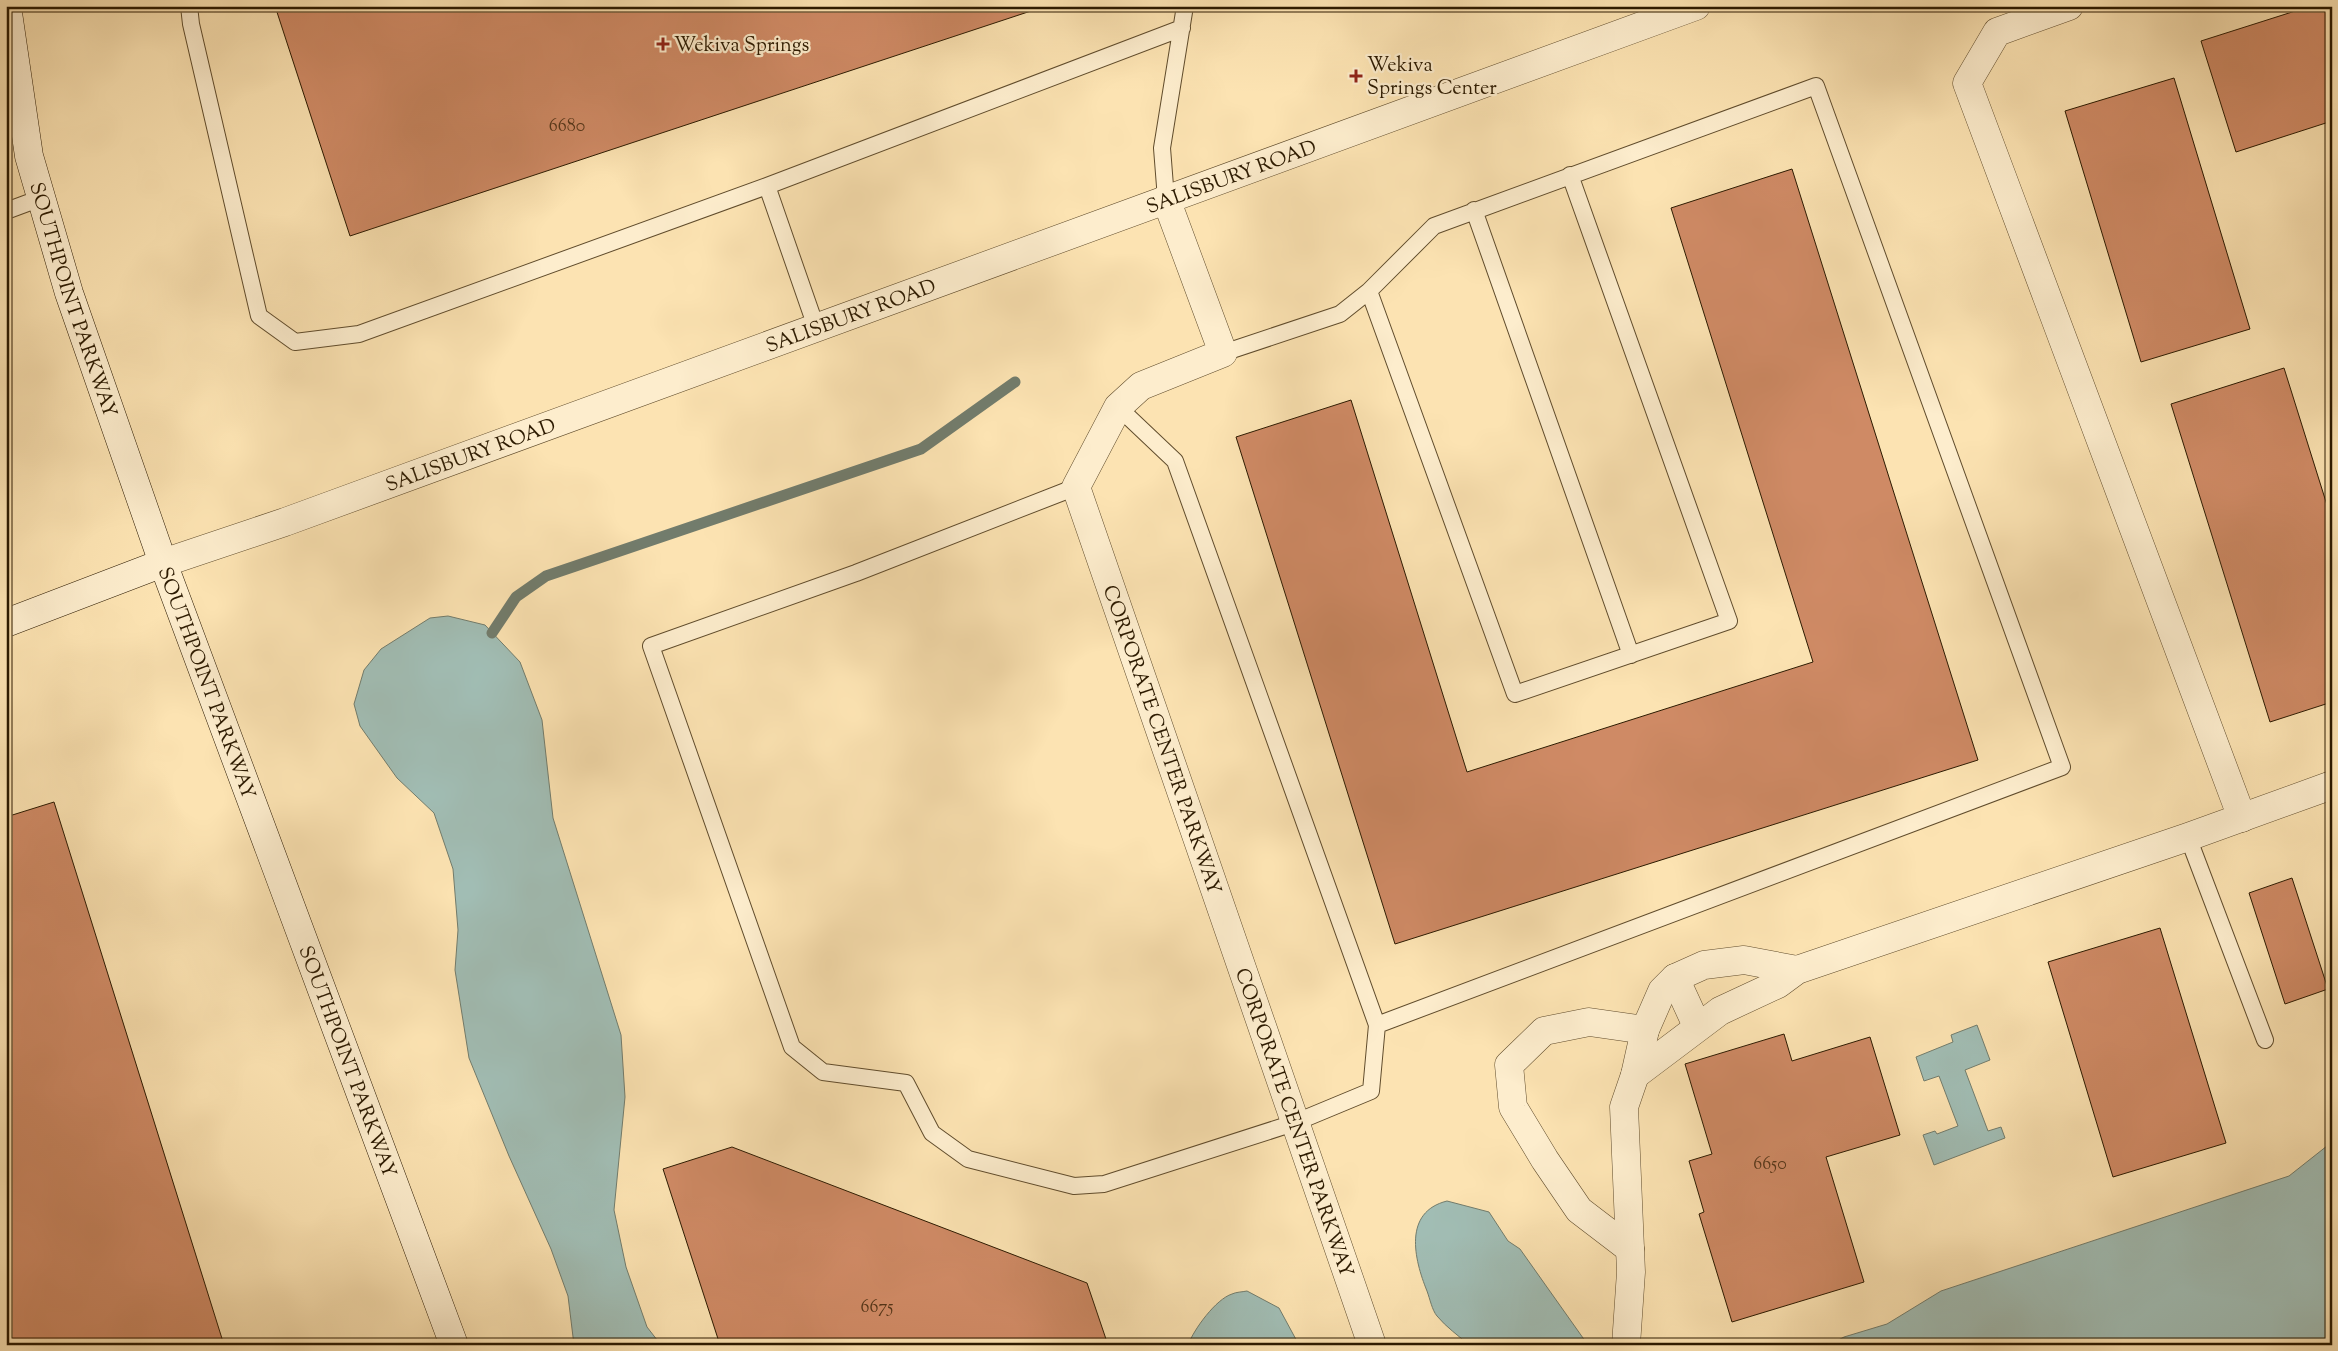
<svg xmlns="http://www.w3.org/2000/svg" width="2338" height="1351" font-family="'Sorts Mill Goudy',serif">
<rect width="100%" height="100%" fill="#fce3b2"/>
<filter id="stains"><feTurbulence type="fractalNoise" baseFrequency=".004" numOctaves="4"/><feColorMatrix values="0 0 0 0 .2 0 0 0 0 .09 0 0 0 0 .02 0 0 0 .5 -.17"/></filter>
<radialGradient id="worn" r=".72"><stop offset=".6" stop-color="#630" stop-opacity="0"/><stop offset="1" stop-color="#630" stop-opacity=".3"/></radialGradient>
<path fill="#a1bdb4" stroke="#727c6c" d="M448 616 485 625 520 662 542 720 553 818 621 1035 625 1097 614 1210 626 1267 647 1327 661 1345H574L568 1296 551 1249 509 1156 469 1058 455 970 458 930 453 869 434 813 397 778 360 726 354 704 364 670 381 649 430 618Z
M1977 1025 1990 1060 1965 1070 1988 1131 2001 1127 2005 1138 1934 1165 1923 1135 1935 1131 1937 1134 1958 1126 1939 1076 1924 1081 1916 1057 1953 1042 1951 1035Z
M2332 1142V1345H1829L1844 1337 1887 1324 1941 1291 2289 1176Z
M1447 1201 1489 1212 1508 1241 1520 1249 1588 1345H1469C1459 1336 1446 1327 1437 1316 1432 1310 1430 1299 1427 1291 1414 1259 1403 1212 1447 1201Z
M1247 1291 1279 1308 1299 1345H1188C1194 1329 1216 1299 1232 1294 1236 1292 1242 1292 1247 1291Z"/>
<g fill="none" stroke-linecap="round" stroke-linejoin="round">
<path stroke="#727c6c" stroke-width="11" d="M492 633 516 597 546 576 921 449 1015 382"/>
</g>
<path fill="#cf8a65" stroke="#2c1a00" d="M275 6H1046L350 236Z
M2311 6H2332V121L2236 152 2201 41Z
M2174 78 2250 329 2141 362 2065 111Z
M1792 169 1978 760 1395 944 1236 437 1351 400 1467 772 1813 662 1671 208Z
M2284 368 2332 521V702L2270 722 2171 404Z
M54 802 224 1345H6V817Z
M2292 878 2328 989 2285 1004 2249 893Z
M2160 928 2226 1143 2113 1177 2048 962Z
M1784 1034 1792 1061 1870 1037 1900 1135 1826 1157 1864 1282 1732 1322 1699 1214 1704 1212 1689 1161 1712 1154 1685 1064Z
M732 1147 1087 1283 1108 1345H720L663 1169Z"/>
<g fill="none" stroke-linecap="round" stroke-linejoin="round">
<defs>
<path id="lane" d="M189 6 191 24 259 316 295 342 359 334 767 186
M1166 199 1162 148 1185 6
M1474 210 1631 655
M6 211 41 198
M816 327 767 186 1182 28
M1223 353 1340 314 1369 291
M1118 407 1175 461 1377 1025
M1076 487 856 573 651 646 792 1047 823 1072 906 1083 932 1133 968 1159 1074 1186 1104 1184 1294 1123 1371 1091 1377 1025 2062 767 1816 86 1434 226 1369 291 1515 694 1729 621 1570 175
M2188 837 2265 1040"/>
<g id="street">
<path d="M2069 6 1997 32 1967 83 2242 818"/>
<path id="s1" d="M1166 199 1223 353 1141 386 1118 407 1076 487 1372 1345"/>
<path id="s2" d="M163 563 285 522 1696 6"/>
<path d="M1675 978 1697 1026"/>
<path d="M1635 1075 1720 1011 1778 984 1797 970 2188 837 2332 785"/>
<path d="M1630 1249 1579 1210 1545 1160 1513 1107 1509 1065 1544 1031 1589 1022 1645 1030"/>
<path d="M1626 1345 1631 1272 1624 1107 1635 1075 1645 1030 1662 991 1675 978 1704 965 1744 960 1797 970"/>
</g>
<g id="secondary">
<path id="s3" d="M7 6 29 156 69 293 163 563 454 1345"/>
<path d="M6 623 163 563"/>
</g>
</defs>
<use href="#lane" stroke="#604c2c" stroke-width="18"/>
<use href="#street" stroke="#604c2c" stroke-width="29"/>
<use href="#secondary" stroke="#2c1a00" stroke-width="29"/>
<use href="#lane" stroke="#fdedcd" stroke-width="16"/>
<use href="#street" stroke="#fdedcd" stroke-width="28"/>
<use href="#secondary" stroke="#fdedcd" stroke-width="28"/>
</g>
<g fill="#8f2418" stroke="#fdedcd" stroke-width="2">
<path d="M660.5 36.5h5v5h5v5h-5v5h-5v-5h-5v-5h5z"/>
<path d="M1353.5 68.5h5v5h5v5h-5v5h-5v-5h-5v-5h5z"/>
</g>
<g text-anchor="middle" stroke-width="4.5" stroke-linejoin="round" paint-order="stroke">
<g font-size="18" fill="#553619">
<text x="567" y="131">6680</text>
<text x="1770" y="1169">6650</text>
<text x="877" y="1312">6675</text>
</g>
<g font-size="20" fill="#2c1a00" stroke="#fdedcd" text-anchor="start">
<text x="674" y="51">Wekiva Springs</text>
<text x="1367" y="71">Wekiva<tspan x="1367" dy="23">Springs Center</tspan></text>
</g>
<g font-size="20" fill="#2c1a00" stroke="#fdedcd">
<text dy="7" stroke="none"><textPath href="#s2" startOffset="1136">SALISBURY ROAD</textPath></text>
<text dy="7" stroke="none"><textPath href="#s3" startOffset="302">SOUTHPOINT PARKWAY</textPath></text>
<text dy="7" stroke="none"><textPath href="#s2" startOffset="731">SALISBURY ROAD</textPath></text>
<text dy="7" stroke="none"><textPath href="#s2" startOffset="326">SALISBURY ROAD</textPath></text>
<text dy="7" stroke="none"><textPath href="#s3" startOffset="708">SOUTHPOINT PARKWAY</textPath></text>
<text dy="7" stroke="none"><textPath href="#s1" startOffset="641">CORPORATE CENTER PARKWAY</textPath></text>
<text dy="7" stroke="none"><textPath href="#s3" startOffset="1112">SOUTHPOINT PARKWAY</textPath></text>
<text dy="7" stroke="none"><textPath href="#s1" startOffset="1046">CORPORATE CENTER PARKWAY</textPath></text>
</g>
</g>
<rect width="2338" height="1351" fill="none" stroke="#fce3b2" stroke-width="25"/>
<rect x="8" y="8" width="2323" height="1336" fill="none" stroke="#2c1a00" stroke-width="2.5"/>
<rect x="12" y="12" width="2313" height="1326" fill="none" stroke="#2c1a00"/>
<rect width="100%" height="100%" filter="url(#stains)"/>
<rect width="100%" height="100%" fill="url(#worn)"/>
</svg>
